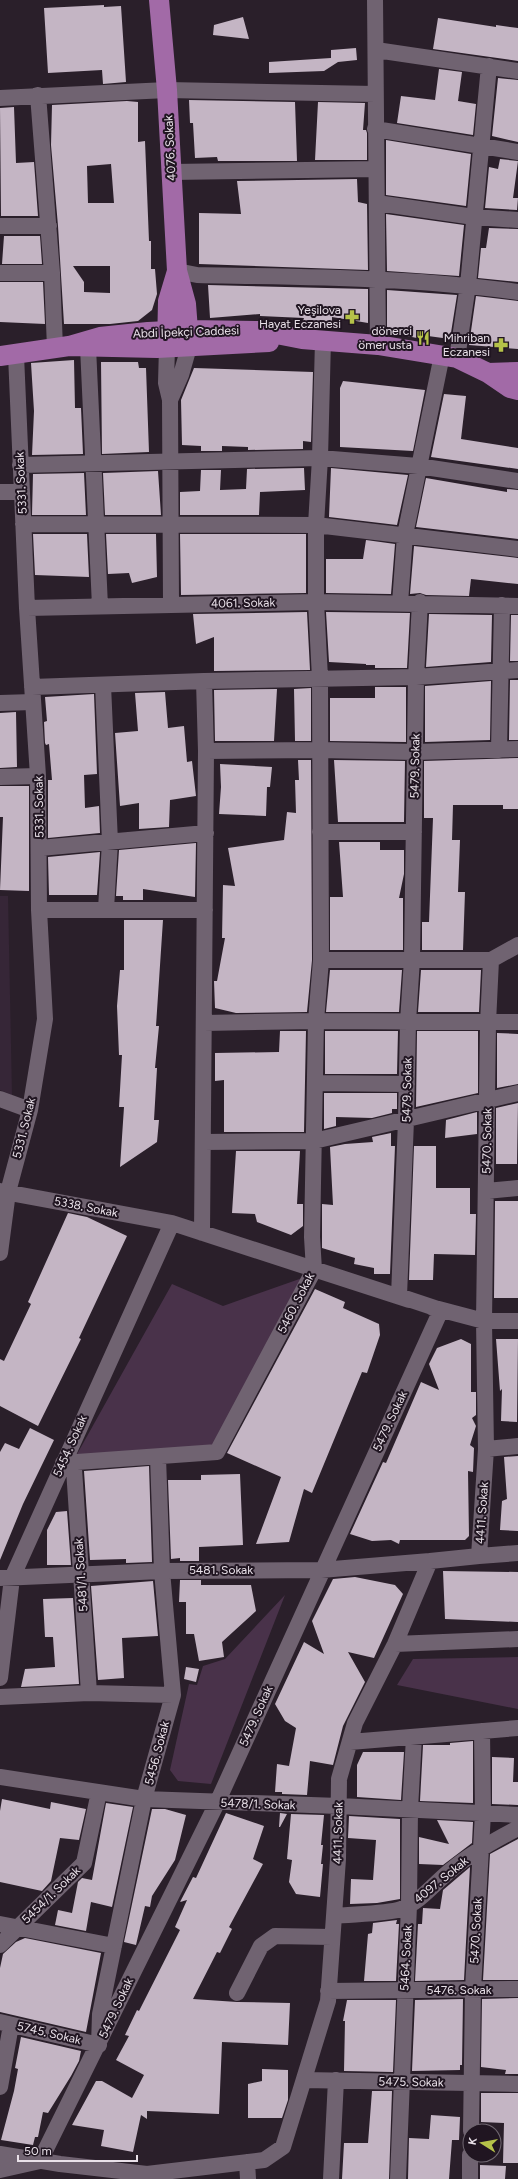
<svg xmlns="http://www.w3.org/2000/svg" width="518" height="2179" font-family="Figtree,sans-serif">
<rect width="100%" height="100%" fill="#2a1f2a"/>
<path fill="#362637" d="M0 896H8L12 1095 0 1090Z"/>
<path fill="#49324a" d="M308 1276 215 1450 76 1456 172 1284 223 1306Z
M285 1595 211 1784 178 1781 170 1770 189 1684 197 1685 203 1666 225 1659Z
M518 1657V1709L397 1685 413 1659Z"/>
<path fill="#c4b5c4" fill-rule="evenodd" d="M104 5V7L121 6 126 82 103 84 102 70 48 73 44 8Z
M243 17 249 39 213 35 214 25Z
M438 18 496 27V25L518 28V61L433 49Z
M356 48 357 60 338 62 324 71 269 73V62L331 58V50Z
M439 69 462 72 458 101 476 104 473 135 397 123 401 96 435 100Z
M498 78 518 80V142L492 136Z
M189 100 295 102 297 161H218L217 157 195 158 193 123H190Z
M127 101 138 102V142L145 141 149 241H151V269H155L157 294 152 310 138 321 110 324H64L58 226 51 145 52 105ZM111 164 114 203H88L87 166ZM73 266H110V293L84 292V282Z
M318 102 365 103 363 130H366L367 133V160H315Z
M14 107 16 163 34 162 38 216H1L0 108Z
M386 140 471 154 466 206 386 195Z
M500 159 518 161 513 198H518L517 210 485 208 489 167 498 169Z
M357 179 358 202 367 204 368 270 199 264V213L241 214 237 181Z
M386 214 464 225 459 276 387 271Z
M489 228 518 229V282L478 278 481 248H486Z
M4 236H40L42 264H2Z
M0 282H43L45 324 0 322Z
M208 285 368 289V323L332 317V322L303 321 304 318 260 316V314L210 318Z
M387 290 457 295 450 339 428 336 427 340 387 332Z
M476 296 518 301V349L469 345Z
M74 360 75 408H81L83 454 32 455 34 411 31 363Z
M101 362H138L139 368H146L149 452 102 454Z
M194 368 313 372 311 442 303 441V449L248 450V447L222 446V451H201V446L182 445 181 400Z
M343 381 425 390 413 451 340 447V388Z
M444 394 466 396 461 439 518 448V469L431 457Z
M304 468 305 490 260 492 259 515H180V492L200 491 201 470H221L220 490 246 489 247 469Z
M331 468 408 475 397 525 329 517Z
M158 471 161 515H105L103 473Z
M84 473 86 515H32L33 474Z
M426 478 507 492V489L518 490V539L416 527Z
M33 534H87L89 577 35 575Z
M106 534H156L157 577 132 583 129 573 108 574Z
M180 534H306V593L181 595Z
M366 540 395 544 391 594 326 593V559H363Z
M414 546 518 558V584L471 579 469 596 426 595 420 593 410 594Z
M307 612 310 670 214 671V637L196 644 193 614Z
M326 612 410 613 407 668H375V665H366V664L329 662Z
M429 614 492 615 491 662 426 667Z
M511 615H518V661H510Z
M510 680H518V740H509Z
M491 681 490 740 425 742V686Z
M375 687H406V742L330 741V698H375Z
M311 688V741H295L294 689Z
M277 689 274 741H215L214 690Z
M165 692 168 728 184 726 187 762 192 761 196 796 170 800 169 827 139 829V803L120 806 115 733 138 731 135 693Z
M94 694 97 774 84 775 85 808 99 806 100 833 48 838V780H52L49 744 46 745 45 743 44 722 47 721 45 697Z
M16 712 17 767 0 768V713Z
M518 758V809H503V805H453L452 840H460L458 892H465L463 950H422V922H429L433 818H424V761Z
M298 760H311L312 960 307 1012 236 1013 215 1008 214 981H217L225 938H222L223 885 235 886 228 848 284 840 287 812 296 813 295 780H299Z
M334 760 405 761 404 822H338Z
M220 764 272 767 270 787H267L266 816 219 814 221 787Z
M0 786H29V891L0 890 3 817H0Z
M339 842H380V850H404V874L399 898H403V950H330V897H343Z
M196 843 195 897 143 889V900H123V896H116L119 850Z
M100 852 97 895H49L48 857Z
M124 920H163L156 1026H159L155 1068H157L154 1120H159L157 1142 120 1167 124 1107H119L122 1055H119L117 1006 120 970H124Z
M330 970H402L399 1012H326Z
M421 970H481L479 1012H418Z
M280 1031H306L304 1132H224V1080L215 1081V1053L279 1052Z
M325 1031H398L397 1074H325Z
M417 1031H478V1093L416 1107Z
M497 1033 518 1034V1084L497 1088Z
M324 1093H397V1109H392V1113L372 1118 336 1117V1126L324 1129Z
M518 1103 517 1164H496V1108Z
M477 1112V1134L445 1138 446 1120Z
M391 1133V1146H395L390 1274H374V1268L354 1264 355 1258 322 1248V1204L333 1205 330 1147 345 1144 373 1142 372 1137Z
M414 1146H436V1188H470V1214H476L475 1255 434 1254 433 1280H409Z
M236 1151H300L297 1204H303V1226L291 1235 257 1222 255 1214 232 1213Z
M495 1201H518V1298H494Z
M68 1213 87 1217 127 1236 79 1338 81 1339 38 1426 0 1406V1359L4 1361 31 1304 28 1302Z
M315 1289 345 1302 343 1308 379 1324 380 1335 367 1373 362 1372 312 1493 304 1489 289 1542 256 1544 281 1477 227 1453Z
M461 1339 471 1344V1392H476V1415L472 1418 476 1426 470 1445 474 1448 473 1472 468 1471 469 1536 465 1540H400L399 1544 391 1540 372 1541 350 1534 383 1462 386 1463 421 1382 439 1390 429 1364 437 1348Z
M496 1339H518L517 1422 501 1421 502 1389 500 1391Z
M30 1428 54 1440 23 1504 0 1560V1452L5 1443 19 1449Z
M518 1456V1531L500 1530 502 1501 507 1499 504 1457Z
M149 1466 152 1562 126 1563V1559L90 1560 84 1471Z
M240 1474 243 1545 199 1547V1561H180V1558L171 1559 168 1480H201V1475Z
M67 1511 71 1565H47V1530L56 1512Z
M443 1571 518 1572V1622L445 1619Z
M355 1577 395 1585 403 1594 374 1658 348 1652 365 1682 343 1726 333 1765 310 1761 307 1795 282 1794V1792H275L277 1764 289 1766 296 1728 285 1721 275 1704 304 1642 324 1654 312 1621 333 1579Z
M180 1580H201V1585H251L256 1611 222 1642 224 1657 199 1661 194 1634H186V1602H179Z
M153 1581 158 1636 122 1638 124 1678 98 1680 91 1586Z
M73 1598 79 1684 21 1687 25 1669 55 1667 53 1637H45L43 1599Z
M186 1667 199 1669 196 1682 184 1679Z
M473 1741V1803L420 1801 423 1745H450V1743Z
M363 1752H404L401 1800 357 1797V1765Z
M492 1757 514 1758 513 1782H518V1805L492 1804Z
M2 1799 50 1809 51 1802 86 1809 79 1840 60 1838 51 1881 42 1891 0 1882V1811Z
M106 1803 133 1807 112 1907 91 1902 86 1931 55 1925 58 1910 72 1913 78 1882 82 1878 92 1880Z
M152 1809H165L186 1815 175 1860 152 1896 150 1907 145 1906 136 1945 124 1942Z
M226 1813 264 1826 253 1859 263 1864 229 1927 232 1929 220 1953 217 1952 193 1999 237 2002 290 2003 288 2045 222 2042 219 2114 147 2111V2119L141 2115 133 2152 101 2146 104 2130 72 2125 96 2081H102L132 2098 144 2075 116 2060 129 2036 125 2035 137 2010 139 2011 180 1930 175 1927 187 1900 180 1902 193 1877 196 1878Z
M280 1813 287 1814 280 1827H279Z
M291 1814 324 1815 321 1845H323L321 1864H323L320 1897 296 1894 289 1882 292 1860 287 1859Z
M349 1816 400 1819V1899L377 1903 350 1904 351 1879 373 1880 376 1840 348 1838Z
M437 1820 473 1822 472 1843 443 1865 419 1864V1837L449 1844Z
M518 1839V1980H483L490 1854Z
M470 1867 464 1980 415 1981 418 1924H422L423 1908 440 1909 443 1890Z
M397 1920 396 1924H399L396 1981H364L368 1934 372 1933 373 1923Z
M25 1938 101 1953 86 2032 0 2012V1968L3 1954 16 1942Z
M518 1998V2074H505L506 2070 481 2067 482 1999Z
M463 1999 462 2065H460V2070L412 2071 415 2000Z
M347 2000H396L393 2072 344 2071 345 2021H343Z
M21 2037 81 2051 79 2061 71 2076 48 2113 43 2112 38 2137H35L33 2145 1 2140 14 2091 18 2069 15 2068Z
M262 2069 288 2070V2100L282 2118H248V2084L262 2081Z
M372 2091H392L389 2179H342L344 2143H368Z
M481 2093H518V2163H503L504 2123 481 2122Z
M431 2115 460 2117 459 2140H452L449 2179H408L409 2138 429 2139Z
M480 2165 506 2166 505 2179H480Z"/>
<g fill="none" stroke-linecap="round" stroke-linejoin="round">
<path stroke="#706371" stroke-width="16" d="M375 0 378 345
M376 50 518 71
M38 95 52 273
M0 98 167 90 375 94
M375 129 518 152
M172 172 376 169
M377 203 474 217 518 220
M0 226H49
M177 271 197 275C305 277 411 277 518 292
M0 273H52L55 348
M323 340 320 458 316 525V602L320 678 321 960H491L518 945
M88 347 100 606
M167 347 166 383 170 400 171 604
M457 358 468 285 489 66
M170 400 181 375 189 347
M20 465 320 458 418 466 518 481
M0 492H21
M23 524 316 525 518 549
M400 603 405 535 442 355
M27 608 316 602 518 606
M103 685 110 842 106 909
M32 687 204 681
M0 703 33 702
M499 750 502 605
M206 751 204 681 416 677 518 670
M0 777 38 776
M320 832H414
M40 848 206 833
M39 910H205
M204 1023 316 1021 518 1022
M315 1083 407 1084
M0 1099 30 1110
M203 1142 314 1141 518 1093
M0 1191 172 1223 409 1300
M486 1191 518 1188
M202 1233 206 751 320 750 415 752 518 749
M0 1253 8 1192 30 1110 45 1019 39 910 38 776 27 608 16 355
M431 1307 484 1321 488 1023 491 960
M486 1449 518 1446
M63 1463 217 1452 314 1270 312 1237 316 1021 321 960
M63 1463 74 1469 89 1693
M479 1556 518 1553
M0 1578 162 1571 321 1570 430 1561
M395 1644 518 1639
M0 1678 12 1578 172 1223
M0 1697 89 1693 173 1695
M350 1742 518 1728
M0 1777 144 1799 339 1806 518 1815
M334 1916C350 1914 387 1914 401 1909 422 1901 433 1884 451 1870 471 1853 495 1840 518 1828
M0 1924 114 1946
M0 1945 84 1863 99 1792
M328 1991 518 1989
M237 1993 261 1946 275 1936 332 1937
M0 2022 99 2045 100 2014 144 1799 173 1695 162 1571 158 1457
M304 2080 518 2084
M0 2087 11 2025
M471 2131 473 1989 483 1813 482 1731
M0 2154 60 2164 147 2174 264 2160 283 2147 328 2001 338 1859 339 1779 355 1723 395 1644 430 1561 479 1556 486 1449 484 1321H518
M247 2162 248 2179
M0 2170 40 2161 217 1803 441 1310 399 1296 406 1120 408 1022 412 959 416 677 420 602
M331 2179 336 2080
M398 2179 409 1905 410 1809 414 1737
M470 2179V2155"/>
<path stroke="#a26aa7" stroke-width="20" d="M159 0 167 90 177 271 168 301 167 347
M177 271 186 304 189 343
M69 346 100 337 148 332 188 330 261 331 302 339 378 345 457 358 488 373 510 388 518 390
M0 356 69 346 157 348 269 342
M488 373 518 372"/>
</g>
<defs>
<symbol id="pharmacy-bare" viewBox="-9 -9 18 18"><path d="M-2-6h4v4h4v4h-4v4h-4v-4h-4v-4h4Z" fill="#b5c249" stroke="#201521" stroke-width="2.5" paint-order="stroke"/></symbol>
<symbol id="restaurant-bare" viewBox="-9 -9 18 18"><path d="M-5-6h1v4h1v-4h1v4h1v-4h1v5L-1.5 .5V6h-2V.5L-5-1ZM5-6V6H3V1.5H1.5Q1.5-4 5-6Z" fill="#b5c249" stroke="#201521" stroke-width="2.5" paint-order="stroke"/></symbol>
</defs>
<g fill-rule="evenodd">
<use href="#pharmacy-bare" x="342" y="307" width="20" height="20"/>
<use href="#restaurant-bare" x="413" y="328" width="20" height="20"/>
<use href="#pharmacy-bare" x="491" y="335" width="20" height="20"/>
</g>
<g text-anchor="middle" stroke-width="4" stroke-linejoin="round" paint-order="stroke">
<g font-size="12" fill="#e9e1e9" stroke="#201521">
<text transform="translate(170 148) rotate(-93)" y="4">4076. Sokak</text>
<text transform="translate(186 332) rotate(-2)" y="4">Abdi İpekçi Caddesi</text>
<text transform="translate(21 483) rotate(-93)" y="4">5331. Sokak</text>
<text transform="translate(243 603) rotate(-1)" y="4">4061. Sokak</text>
<text transform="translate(415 766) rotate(-89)" y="4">5479. Sokak</text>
<text transform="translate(39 807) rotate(-91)" y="4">5331. Sokak</text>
<text transform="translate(407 1090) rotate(-89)" y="4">5479. Sokak</text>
<text transform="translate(24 1128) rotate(-76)" y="4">5331. Sokak</text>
<text transform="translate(487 1141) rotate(-89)" y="4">5470. Sokak</text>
<text transform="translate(86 1207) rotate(11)" y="4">5338. Sokak</text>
<text transform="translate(296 1303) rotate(-63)" y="4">5460. Sokak</text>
<text transform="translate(390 1421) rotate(-65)" y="4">5479. Sokak</text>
<text transform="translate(70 1446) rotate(-66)" y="4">5454. Sokak</text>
<text transform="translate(482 1513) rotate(-86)" y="4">4411. Sokak</text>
<text x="221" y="1574">5481. Sokak</text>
<text transform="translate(81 1575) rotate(-94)" y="4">5481/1. Sokak</text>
<text transform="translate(256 1716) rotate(-66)" y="4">5479. Sokak</text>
<text transform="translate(157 1753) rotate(-75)" y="4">5456. Sokak</text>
<text transform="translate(258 1804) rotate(2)" y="4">5478/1. Sokak</text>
<text transform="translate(338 1833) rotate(-89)" y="4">4411. Sokak</text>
<text transform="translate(441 1880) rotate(-39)" y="4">4097. Sokak</text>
<text transform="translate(51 1895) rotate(-44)" y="4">5454/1. Sokak</text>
<text transform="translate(476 1931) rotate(-87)" y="4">5470. Sokak</text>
<text transform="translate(406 1958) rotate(-87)" y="4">5464. Sokak</text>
<text x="459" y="1994">5476. Sokak</text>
<text transform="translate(116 2008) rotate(-65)" y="4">5479. Sokak</text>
<text transform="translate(49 2033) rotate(13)" y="4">5745. Sokak</text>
<text transform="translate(411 2082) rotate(1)" y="4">5475. Sokak</text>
</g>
<g font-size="12" fill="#e9e1e9" stroke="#201521" text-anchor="end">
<text x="341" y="314">Yeşilova<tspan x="341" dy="14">Hayat Eczanesi</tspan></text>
<text x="412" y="335">dönerci<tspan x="412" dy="14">ömer usta</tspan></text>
<text x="490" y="342">Mihriban<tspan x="490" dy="14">Eczanesi</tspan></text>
</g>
</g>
<g transform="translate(482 2143) rotate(281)"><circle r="19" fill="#201521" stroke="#706771"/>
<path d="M0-3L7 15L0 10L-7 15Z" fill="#b5c249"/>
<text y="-6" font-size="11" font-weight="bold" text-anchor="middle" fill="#e9e1e9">K</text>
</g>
<path d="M18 2155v6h119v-6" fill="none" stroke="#e9e1e9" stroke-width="2"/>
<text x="24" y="2155" font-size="12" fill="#e9e1e9" stroke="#201521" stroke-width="3" paint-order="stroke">50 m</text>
</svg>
